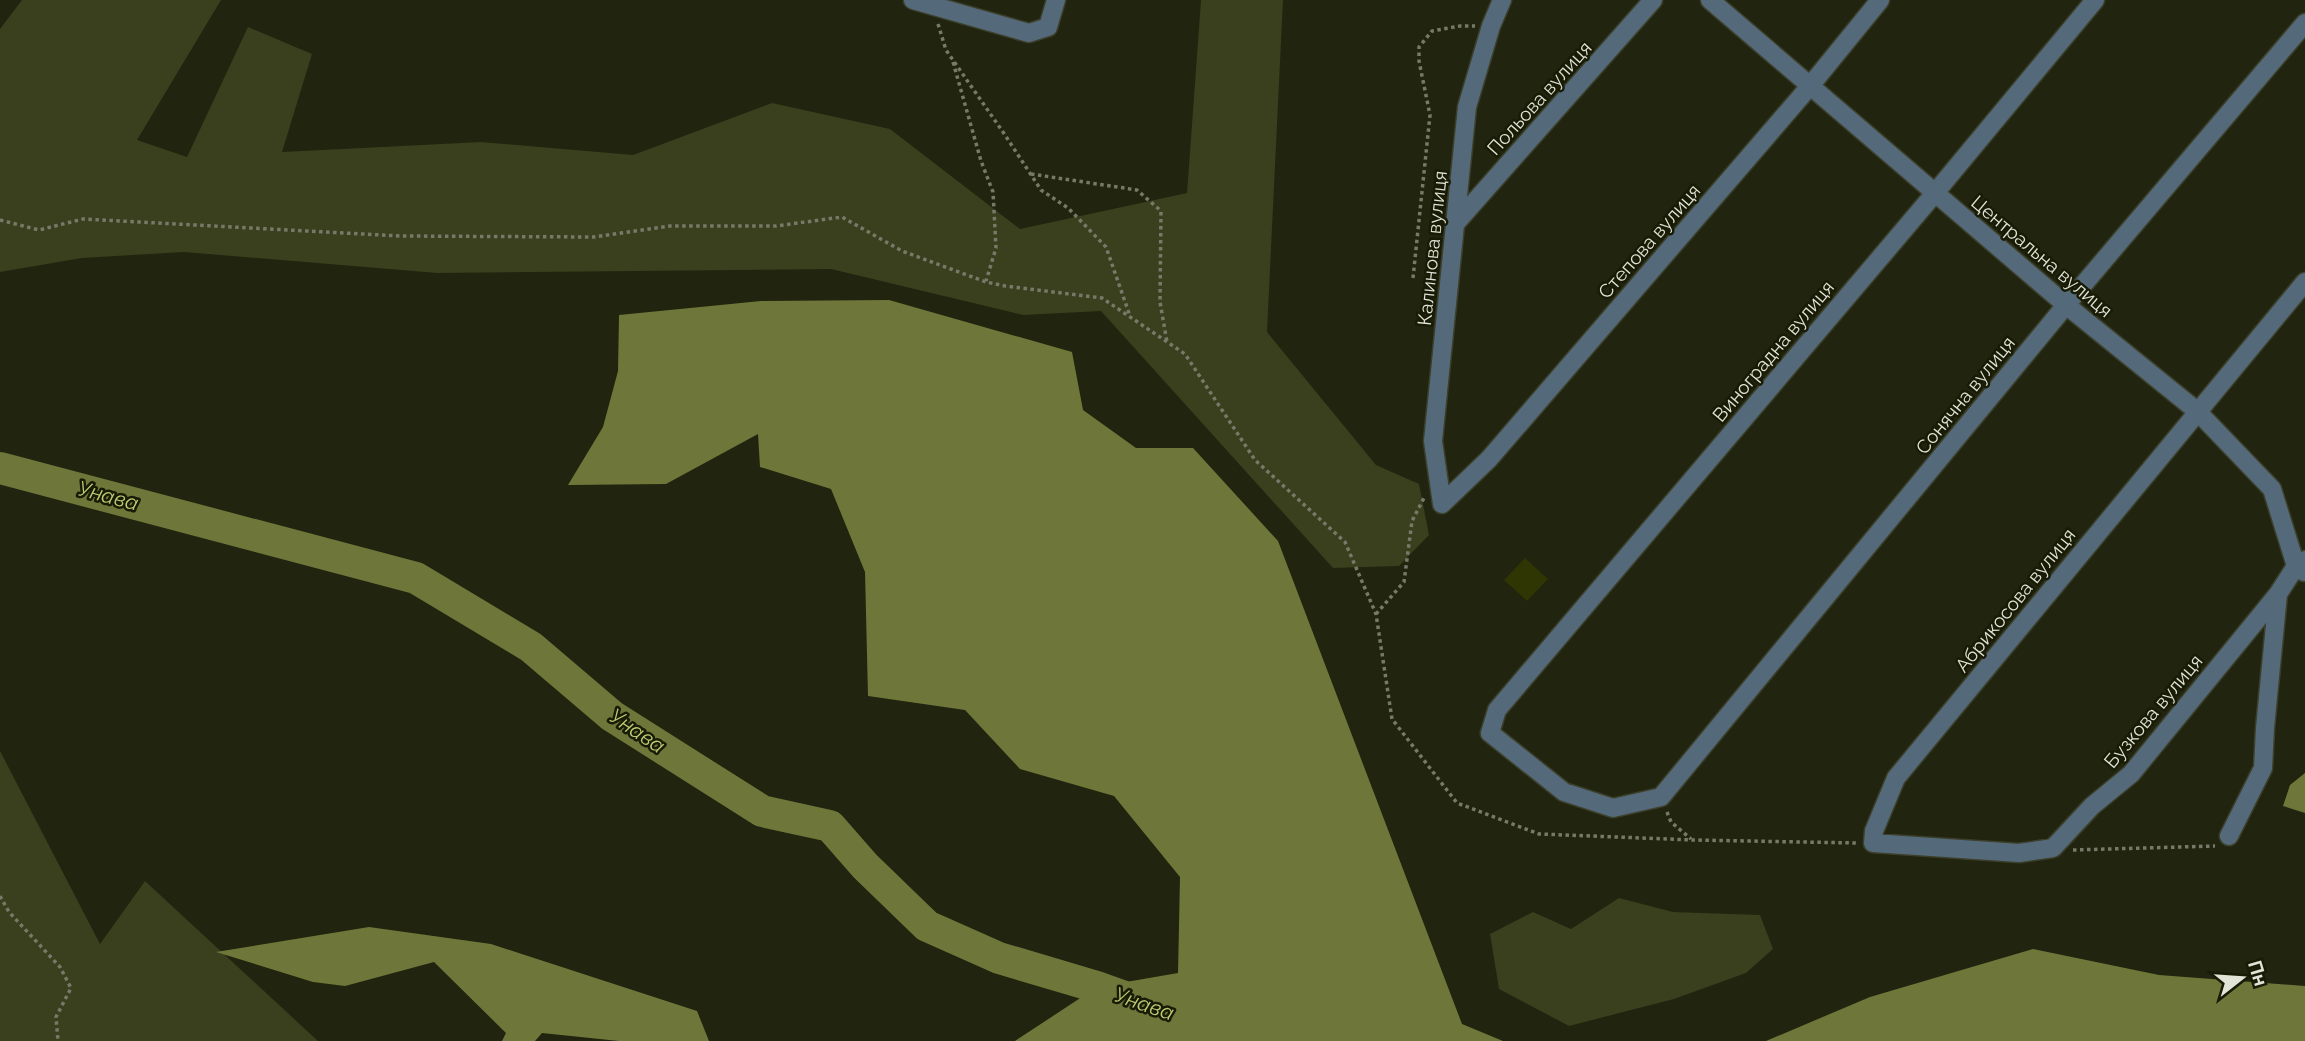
<svg xmlns="http://www.w3.org/2000/svg" width="2305" height="1041" font-family="Raleway,sans-serif">
<rect width="100%" height="100%" fill="#21240e"/>
<path fill="#3a3f1e" d="M22 0H221L137 140 187 157 248 27 312 54 282 152 481 142 633 155 772 103 890 129 1020 229 1187 193 1201 0H1283L1267 332 1376 465 1419 484 1429 535 1399 566 1333 568 1101 311 1023 315 831 269 437 273 184 252 82 258 0 272V29Z
M0 751 100 944 145 881 318 1041H0Z
M1619 898 1673 912 1760 915 1773 949 1746 973 1674 999 1569 1026 1499 989 1490 934 1533 912 1571 929Z"/>
<path fill="#6e7739" d="M889 300 1072 352 1083 410 1136 448H1193L1278 541 1462 1024 1503 1041H1015L1097 987 1178 973 1180 877 1114 796 1020 769 965 710 868 696 865 572 831 489 760 467 758 434 666 484 568 485 603 427 618 371 619 315 761 301Z
M2305 773V813L2283 806 2290 785Z
M369 927 491 944 697 1011 709 1041H619L542 1033 535 1041H502L506 1033 434 962 345 986 313 982 216 952Z
M2033 949 2159 975 2305 986V1041H1766L1870 997Z"/>
<g fill="none" stroke-linecap="round" stroke-linejoin="round">
<path stroke="#6e7739" stroke-width="32" d="M0 468 416 578 531 647 612 716 762 811 830 826 865 866 927 926 999 958 1097 987 1139 1002"/>
</g>
<path fill="#303504" d="M1525 558 1548 579 1527 601 1504 580Z"/>
<g fill="none" stroke-linecap="round" stroke-linejoin="round">
<defs>
<path id="street" d="M913 0 1029 33 1048 27 1056 0
M1710 0 2066 305 2197 411 2272 489 2296 566 2304 572
M2095 0 1935 193 1497 710 1490 733 1564 792 1613 808 1661 797 2066 305 2305 23
M1455 224 1653 0
M2305 282 1896 778 1874 831 1873 843 2019 853 2053 848 2092 806 2131 774 2278 594 2296 566 2305 560
M1442 504 1489 459 1810 86 1880 0
M1442 504 1433 441 1467 107 1491 26 1502 0
M2229 836 2263 768 2265 728 2278 594"/>
</defs>
<use href="#street" stroke="#3c3f2a" stroke-width="21"/>
<path stroke="#777a68" stroke-width="3.5" stroke-dasharray="3.5 3.5" stroke-linecap="butt" d="M938 24 946 50 1003 132 1041 190 1068 208 1106 247 1130 316
M953 62 981 161 993 192 996 248 986 281
M1031 174 1137 190 1161 211 1160 302 1167 342
M0 220 39 230 83 219 400 236 593 237 670 226H776L842 217 902 251 986 282 1005 286 1102 298 1185 354 1255 460 1345 542 1376 614 1392 719 1457 803 1539 834 1693 840 1857 843
M1413 278 1430 115 1419 61V47L1432 31 1460 26H1475
M1376 614 1404 582 1412 521 1424 498
M1667 812 1671 822 1691 839
M2073 850 2215 846
M0 896 9 912 60 967 71 988 56 1017 58 1041"/>
<use href="#street" stroke="#546a7b" stroke-width="18"/>
</g>
<g text-anchor="middle" stroke-width="5" stroke-linejoin="round" paint-order="stroke">
<g font-size="19" fill="#e1e4d6" stroke="#181b05">
<text transform="translate(1539 98) rotate(-48)" y="7">Польова вулиця</text>
<text transform="translate(1649 241) rotate(-49)" y="7">Степова вулиця</text>
<text transform="translate(1432 248) rotate(-84)" y="7">Калинова вулиця</text>
<text transform="translate(2042 256) rotate(40)" y="7">Центральна вулиця</text>
<text transform="translate(1773 351) rotate(-50)" y="7">Виноградна вулиця</text>
<text transform="translate(1965 395) rotate(-51)" y="7">Сонячна вулиця</text>
<text transform="translate(2015 600) rotate(-51)" y="7">Абрикосова вулиця</text>
<text transform="translate(2153 711) rotate(-50)" y="7">Бузкова вулиця</text>
</g>
<g font-size="21" font-style="italic" fill="#becb72" stroke="#181b05">
<text transform="translate(108 496) rotate(15)" y="7">Унава</text>
<text transform="translate(637 731) rotate(34)" y="7">Унава</text>
<text transform="translate(1144 1004) rotate(19)" y="7">Унава</text>
</g>
</g>
<g transform="translate(2242 978) rotate(73)" stroke="#181b05" stroke-width="5" paint-order="stroke">
<path d="M0-5L12 26L0 18L-12 26Z" fill="#e1e4d6"/>
<text y="-10" font-size="19" font-weight="bold" text-anchor="middle" fill="#e1e4d6">Пн</text>
</g>
</svg>
